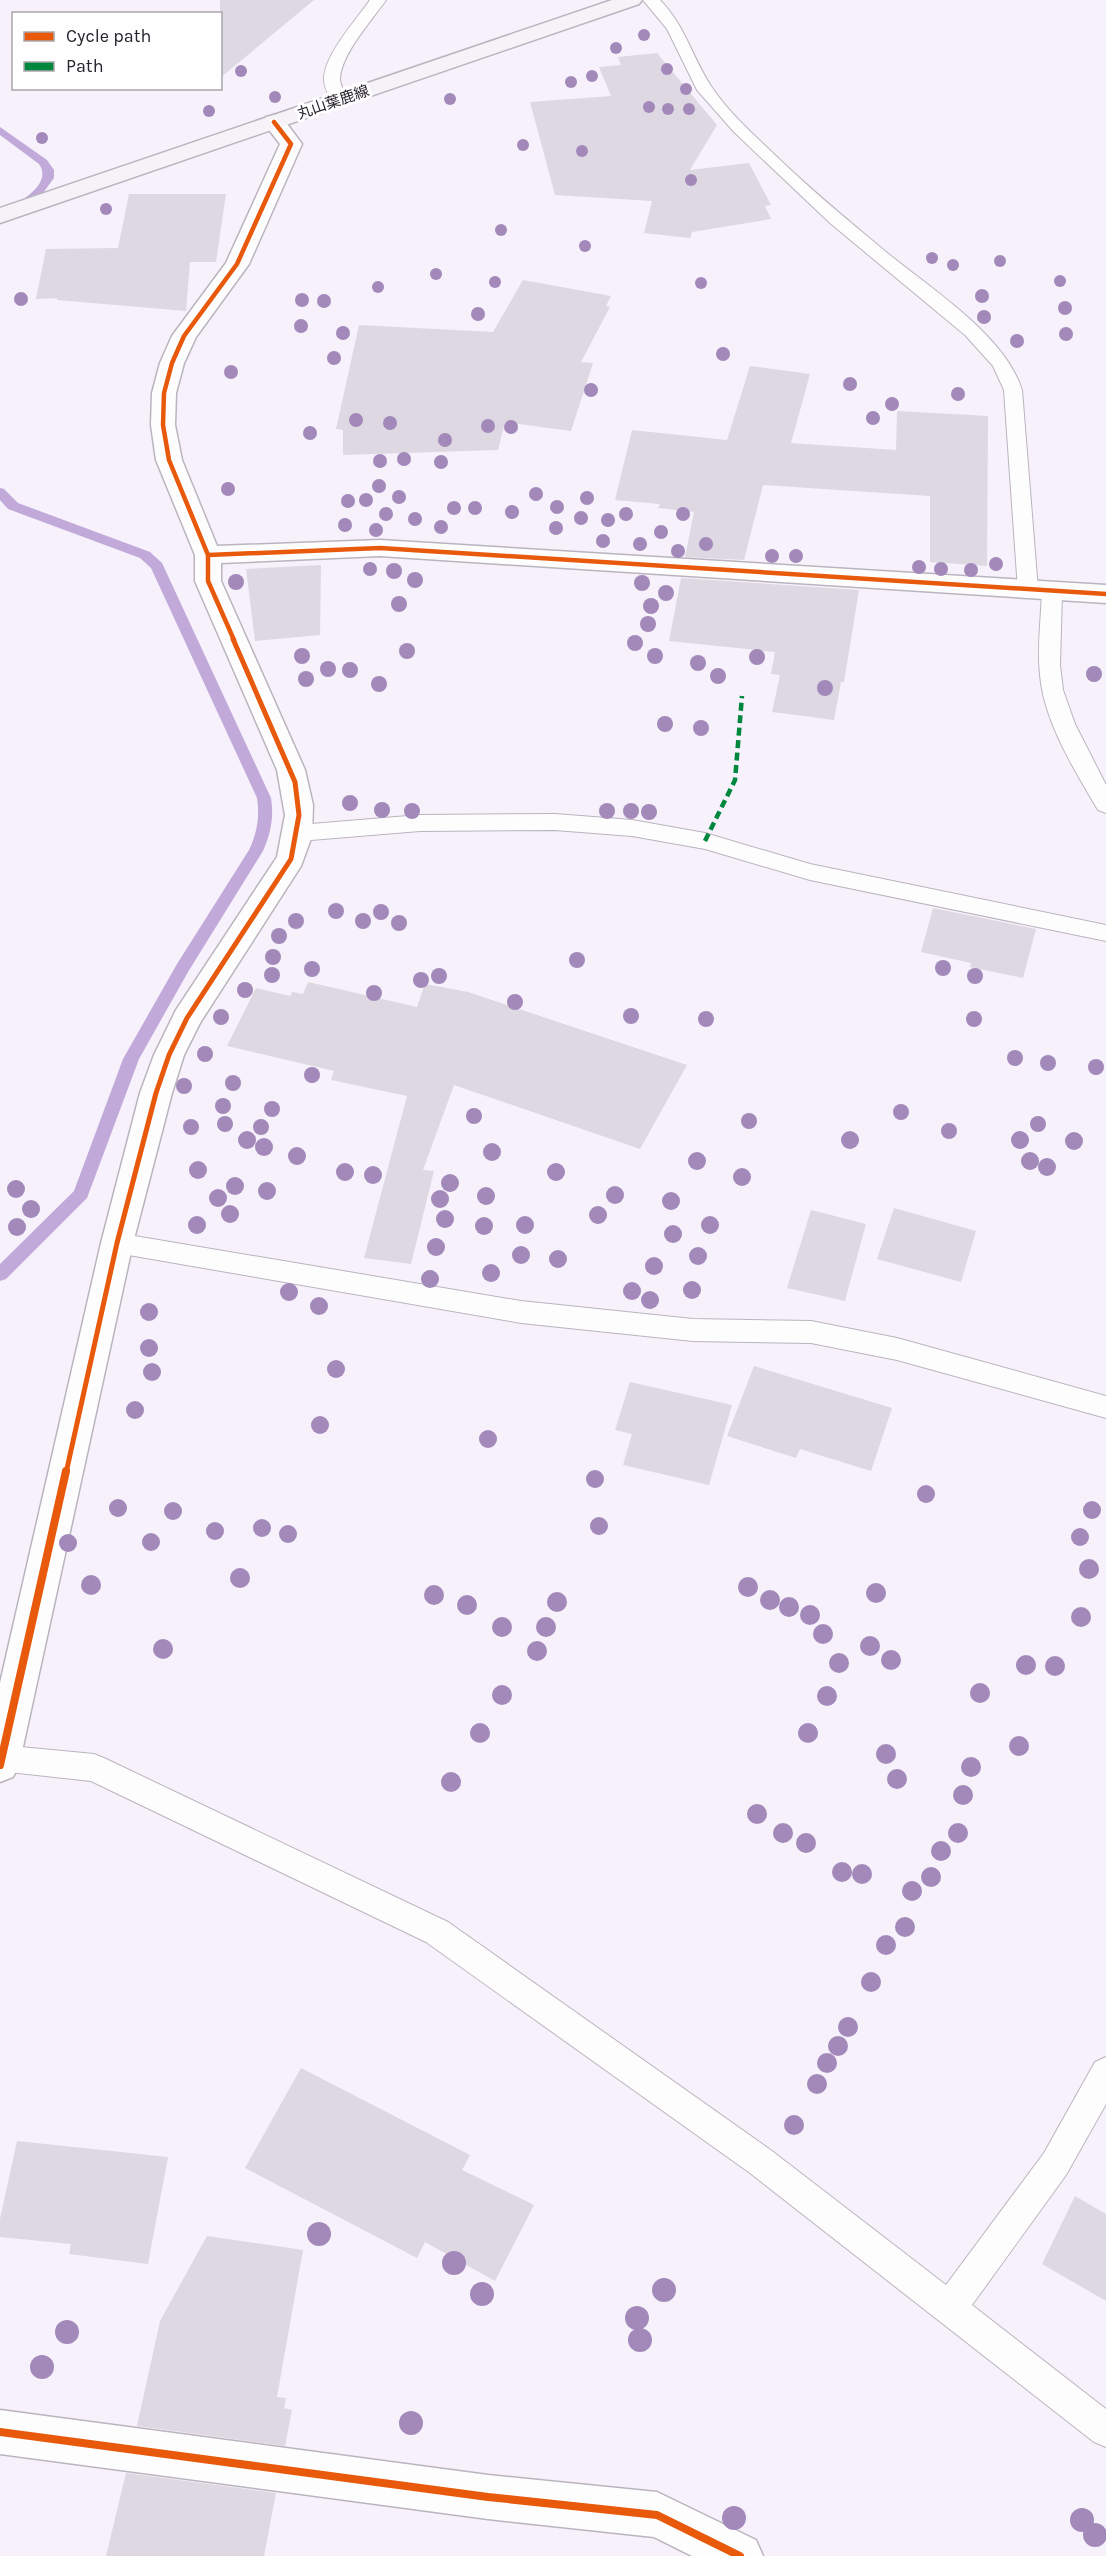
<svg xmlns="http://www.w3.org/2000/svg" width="1106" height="2556" font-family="Karla,'Noto Sans JP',sans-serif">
<rect width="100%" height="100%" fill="#f6f1fb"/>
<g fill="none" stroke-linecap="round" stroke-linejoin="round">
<path fill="#c1a9da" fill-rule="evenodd" d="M0 127 47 160 54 170V178L40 197 0 222V214C15 204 54 186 39 164L0 135Z
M0 488 4 489 18 503 150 552 162 563 271 798C274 817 271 833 263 851L188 972 139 1059 87 1198 6 1279 0 1281V1264L74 1191 123 1059 177 964 249 850C257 833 260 817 257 798L151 568 140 558 8 509 0 500Z"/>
</g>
<path fill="#ddd8e2" d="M220 0H314L220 78Z
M657 53 717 125 690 170 749 163 771 205 765 206 771 219 692 232 690 238 644 233 652 201 555 195 530 102 611 96 599 67 621 65 618 57Z
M129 194H226L216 262H190L186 311 57 300V298L36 299 46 249 118 248Z
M523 280 611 296 606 306 610 307 581 362 593 363 571 431 505 422 498 450 343 455V430L336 429 359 325 493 332Z
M750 366 810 374 791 443 896 450 897 411 988 416 987 566 930 562V496L763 485 744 560 685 557 694 512 658 508 660 504 615 500 632 430 727 440Z
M321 565 320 635 255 641 246 569Z
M681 578 859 590 844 682H841L834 720 772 712 780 675 771 674 775 652 669 641Z
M933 908 1036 929 1023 978 970 967 971 963 921 952Z
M308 982 417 1007 425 984 468 992 687 1065 640 1149 454 1085 423 1170 434 1171 411 1264 364 1258 407 1096 331 1080 334 1071 227 1046 256 988 290 996 292 992 303 994Z
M894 1208 976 1231 961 1282 877 1259Z
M811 1210 866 1224 845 1301 787 1288Z
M754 1366 892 1408 871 1471 800 1449 796 1458 727 1436Z
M630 1382 732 1405 709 1485 623 1465 632 1434 615 1430Z
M301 2068 470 2155 462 2170 534 2205 495 2281 425 2242 417 2258 245 2168Z
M17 2141 168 2157 148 2264 69 2254 71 2244 0 2237V2219Z
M1075 2196 1106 2214V2301L1042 2264Z
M207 2236 303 2250 277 2397 286 2398 284 2408 292 2410 285 2446 137 2426 160 2321Z
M126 2473 276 2493 264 2556H106Z"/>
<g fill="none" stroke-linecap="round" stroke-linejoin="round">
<defs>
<path id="service" d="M370 0H386C372 20 342 53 340 78 340 86 345 93 348 100L346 104H334C329 96 323 86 324 77 326 53 356 20 370 0Z
M643 0H660C686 27 692 57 711 86 728 112 754 135 776 156 811 190 849 221 886 252 930 288 1005 335 1022 390L1038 590 1035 595 1028 597 1021 595 1018 590 1004 390 993 366 965 335 830 223 734 132 697 90 667 29Z
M1052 585 1059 587 1062 592 1060 665 1063 690 1075 724 1106 785V813L1098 810C1075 771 1044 722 1040 675 1037 648 1041 619 1042 592L1045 587Z
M555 814 632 820 705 833 810 864 1106 925V941L810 880 705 849 632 836 555 830 420 831 299 841 291 839 288 833 291 827 299 825 420 815Z
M117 1233 521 1301 693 1319 811 1321 897 1338 1106 1396V1418L897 1360 811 1343 693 1341 521 1323 117 1253 108 1250 104 1243 108 1236Z
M0 1745 94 1754 104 1758 448 1922 772 2151 946 2285 1044 2153 1095 2062 1106 2057V2104L1066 2175 972 2305 1106 2409V2447L1094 2442 750 2173 426 1942 91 1781 0 1771Z"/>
<path id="minor" d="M274 115 282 117 302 144 249 264 196 337 184 363 176 393 175 425 182 460 217 546 380 540 1106 585V603L380 556 221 563V581L305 770 313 805 312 836 301 866 200 1023 184 1055 172 1093 133 1243 19 1765 13 1777 0 1782V1683L101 1243 140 1093 154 1055 176 1010 277 857 285 815 277 770 195 581V555L156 460 151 425 152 393 160 363 172 336 226 263 280 144 263 122 266 117Z
M0 2410 488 2475 657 2492 756 2540 763 2556H692L654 2537 488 2519 0 2454Z"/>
<path id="secondary" d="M612 0H642L639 4 0 223V208Z"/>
</defs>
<use href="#service" stroke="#bab4be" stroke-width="2"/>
<use href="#minor" stroke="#bab4be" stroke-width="3"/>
<use href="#secondary" stroke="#bab4be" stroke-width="3"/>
<use href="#service" fill="#fefdfe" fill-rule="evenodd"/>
<use href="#minor" fill="#fefdfe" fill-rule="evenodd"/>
<use href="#secondary" fill="#f5f3f8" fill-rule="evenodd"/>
<path stroke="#00873e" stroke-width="4.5" stroke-dasharray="8 4.5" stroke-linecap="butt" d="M705 841 735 780 742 696"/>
<defs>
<path id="cycleway-far2" d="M208 555 380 548 1106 594
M234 640 208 581V555L169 460 163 425 164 393 172 363 184 336 237 264 291 144 274 122"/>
<path id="cycleway-far1" d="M66 1473 117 1243 156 1093 169 1055 187 1018 291 859 299 815 295 782 233 639"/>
<path id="cycleway" d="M0 1765 66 1471
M0 2432 488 2497 657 2515 740 2556"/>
</defs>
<use href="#cycleway-far2" stroke="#fefefe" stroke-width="8"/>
<use href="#cycleway-far1" stroke="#fefefe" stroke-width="9"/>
<use href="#cycleway" stroke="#fefefe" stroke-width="11"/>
<use href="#cycleway-far2" stroke="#e8590c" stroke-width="4.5"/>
<use href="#cycleway-far1" stroke="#e8590c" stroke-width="5"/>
<use href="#cycleway" stroke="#e8590c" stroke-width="8"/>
</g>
<g fill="#a289ba">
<circle cx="644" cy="35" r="6"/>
<circle cx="616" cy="48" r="6"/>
<circle cx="667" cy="69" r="6"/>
<circle cx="241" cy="71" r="6"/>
<circle cx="592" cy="76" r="6"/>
<circle cx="571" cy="82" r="6"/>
<circle cx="686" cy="89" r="6"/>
<circle cx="275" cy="97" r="6"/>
<circle cx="450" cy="99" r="6"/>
<circle cx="649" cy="107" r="6"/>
<circle cx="668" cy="109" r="6"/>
<circle cx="689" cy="109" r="6"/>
<circle cx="209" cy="111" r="6"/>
<circle cx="42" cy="138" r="6"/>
<circle cx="523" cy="145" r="6"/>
<circle cx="582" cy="151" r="6"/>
<circle cx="691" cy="180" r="6"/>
<circle cx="106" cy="209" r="6"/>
<circle cx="501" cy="230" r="6"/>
<circle cx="585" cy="246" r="6"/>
<circle cx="932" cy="258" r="6"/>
<circle cx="1000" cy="261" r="6"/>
<circle cx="953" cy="265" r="6"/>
<circle cx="436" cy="274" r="6"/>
<circle cx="1060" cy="281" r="6"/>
<circle cx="495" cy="282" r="6"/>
<circle cx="701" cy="283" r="6"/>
<circle cx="378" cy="287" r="6"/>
<circle cx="982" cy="296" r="7"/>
<circle cx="21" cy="299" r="7"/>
<circle cx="302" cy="300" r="7"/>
<circle cx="324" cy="301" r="7"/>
<circle cx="1065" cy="308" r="7"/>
<circle cx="478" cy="314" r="7"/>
<circle cx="984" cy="317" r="7"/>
<circle cx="301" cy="326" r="7"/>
<circle cx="343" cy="333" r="7"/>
<circle cx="1066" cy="334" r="7"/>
<circle cx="1017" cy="341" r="7"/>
<circle cx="723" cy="354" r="7"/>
<circle cx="334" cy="358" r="7"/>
<circle cx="231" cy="372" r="7"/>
<circle cx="850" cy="384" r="7"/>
<circle cx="591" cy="390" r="7"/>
<circle cx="958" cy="394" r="7"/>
<circle cx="892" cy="404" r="7"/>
<circle cx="873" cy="418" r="7"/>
<circle cx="356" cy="420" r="7"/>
<circle cx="390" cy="423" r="7"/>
<circle cx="488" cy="426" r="7"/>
<circle cx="511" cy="427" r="7"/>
<circle cx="310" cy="433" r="7"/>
<circle cx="445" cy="440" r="7"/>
<circle cx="404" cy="459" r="7"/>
<circle cx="380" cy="461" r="7"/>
<circle cx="441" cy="462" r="7"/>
<circle cx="379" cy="486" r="7"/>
<circle cx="228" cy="489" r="7"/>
<circle cx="536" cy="494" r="7"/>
<circle cx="399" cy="497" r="7"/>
<circle cx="587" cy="498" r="7"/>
<circle cx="366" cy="500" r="7"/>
<circle cx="348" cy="501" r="7"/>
<circle cx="557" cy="507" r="7"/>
<circle cx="454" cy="508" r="7"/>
<circle cx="475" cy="508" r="7"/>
<circle cx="512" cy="512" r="7"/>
<circle cx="386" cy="514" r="7"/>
<circle cx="626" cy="514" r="7"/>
<circle cx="683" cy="514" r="7"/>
<circle cx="581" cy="518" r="7"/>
<circle cx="415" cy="519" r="7"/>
<circle cx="608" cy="520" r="7"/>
<circle cx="345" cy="525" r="7"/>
<circle cx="441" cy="527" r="7"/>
<circle cx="556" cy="528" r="7"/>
<circle cx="376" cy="530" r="7"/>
<circle cx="661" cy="532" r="7"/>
<circle cx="603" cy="541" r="7"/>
<circle cx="640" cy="544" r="7"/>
<circle cx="706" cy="544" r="7"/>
<circle cx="678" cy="551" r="7"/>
<circle cx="772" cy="556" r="7"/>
<circle cx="796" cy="556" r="7"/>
<circle cx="996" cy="564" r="7"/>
<circle cx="919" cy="567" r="7"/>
<circle cx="370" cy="569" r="7"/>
<circle cx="941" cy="569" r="7"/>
<circle cx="971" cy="570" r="7"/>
<circle cx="394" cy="571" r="8"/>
<circle cx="415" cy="580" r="8"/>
<circle cx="236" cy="582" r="8"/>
<circle cx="642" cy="583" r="8"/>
<circle cx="666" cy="593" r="8"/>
<circle cx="399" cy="604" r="8"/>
<circle cx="651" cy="606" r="8"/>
<circle cx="648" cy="624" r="8"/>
<circle cx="635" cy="643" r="8"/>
<circle cx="407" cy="651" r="8"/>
<circle cx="302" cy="656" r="8"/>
<circle cx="655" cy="656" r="8"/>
<circle cx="757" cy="657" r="8"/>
<circle cx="698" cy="663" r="8"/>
<circle cx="328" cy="669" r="8"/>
<circle cx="350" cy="670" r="8"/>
<circle cx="1094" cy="674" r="8"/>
<circle cx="718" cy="676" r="8"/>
<circle cx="306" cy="679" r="8"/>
<circle cx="379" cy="684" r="8"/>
<circle cx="825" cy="688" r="8"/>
<circle cx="665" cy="724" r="8"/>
<circle cx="701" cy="728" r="8"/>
<circle cx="350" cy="803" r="8"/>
<circle cx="382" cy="810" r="8"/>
<circle cx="412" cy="811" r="8"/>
<circle cx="607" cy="811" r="8"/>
<circle cx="631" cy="811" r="8"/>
<circle cx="649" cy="812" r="8"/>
<circle cx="336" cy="911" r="8"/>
<circle cx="381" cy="912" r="8"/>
<circle cx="296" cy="921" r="8"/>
<circle cx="363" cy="921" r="8"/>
<circle cx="399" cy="923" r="8"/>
<circle cx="279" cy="936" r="8"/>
<circle cx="273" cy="957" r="8"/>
<circle cx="577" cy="960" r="8"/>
<circle cx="943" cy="968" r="8"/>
<circle cx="312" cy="969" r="8"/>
<circle cx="272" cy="975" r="8"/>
<circle cx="439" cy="976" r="8"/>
<circle cx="975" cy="976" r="8"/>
<circle cx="421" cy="980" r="8"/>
<circle cx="245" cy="990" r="8"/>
<circle cx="374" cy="993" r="8"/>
<circle cx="515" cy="1002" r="8"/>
<circle cx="631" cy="1016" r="8"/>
<circle cx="221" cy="1017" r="8"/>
<circle cx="706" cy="1019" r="8"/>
<circle cx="974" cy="1019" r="8"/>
<circle cx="205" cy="1054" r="8"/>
<circle cx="1015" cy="1058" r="8"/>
<circle cx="1048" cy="1063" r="8"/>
<circle cx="1096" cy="1067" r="8"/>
<circle cx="312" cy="1075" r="8"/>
<circle cx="233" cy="1083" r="8"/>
<circle cx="184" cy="1086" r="8"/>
<circle cx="223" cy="1106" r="8"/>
<circle cx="272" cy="1109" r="8"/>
<circle cx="901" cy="1112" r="8"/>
<circle cx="474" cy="1116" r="8"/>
<circle cx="749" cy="1121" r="8"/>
<circle cx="225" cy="1124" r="8"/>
<circle cx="1038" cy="1124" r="8"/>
<circle cx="191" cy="1127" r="8"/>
<circle cx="261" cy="1127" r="8"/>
<circle cx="949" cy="1131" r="8"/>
<circle cx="247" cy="1140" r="9"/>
<circle cx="850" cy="1140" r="9"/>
<circle cx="1020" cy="1140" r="9"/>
<circle cx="1074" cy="1141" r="9"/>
<circle cx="264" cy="1147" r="9"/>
<circle cx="492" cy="1152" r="9"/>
<circle cx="297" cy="1156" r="9"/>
<circle cx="697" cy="1161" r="9"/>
<circle cx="1030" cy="1161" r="9"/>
<circle cx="1047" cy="1167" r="9"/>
<circle cx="198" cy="1170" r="9"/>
<circle cx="345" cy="1172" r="9"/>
<circle cx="556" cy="1172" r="9"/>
<circle cx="373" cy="1175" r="9"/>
<circle cx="742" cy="1177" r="9"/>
<circle cx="450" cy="1183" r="9"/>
<circle cx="235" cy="1186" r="9"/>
<circle cx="16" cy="1189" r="9"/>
<circle cx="267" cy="1191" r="9"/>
<circle cx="615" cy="1195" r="9"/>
<circle cx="486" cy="1196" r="9"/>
<circle cx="218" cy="1198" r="9"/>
<circle cx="440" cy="1199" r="9"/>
<circle cx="671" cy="1201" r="9"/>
<circle cx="31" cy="1209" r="9"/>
<circle cx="230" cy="1214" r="9"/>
<circle cx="598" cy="1215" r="9"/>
<circle cx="445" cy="1219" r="9"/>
<circle cx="197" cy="1225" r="9"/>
<circle cx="525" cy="1225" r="9"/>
<circle cx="710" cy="1225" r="9"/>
<circle cx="484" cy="1226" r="9"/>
<circle cx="17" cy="1227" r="9"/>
<circle cx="673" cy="1234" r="9"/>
<circle cx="436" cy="1247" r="9"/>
<circle cx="521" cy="1255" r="9"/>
<circle cx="698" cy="1256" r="9"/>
<circle cx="558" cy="1259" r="9"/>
<circle cx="654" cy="1266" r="9"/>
<circle cx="491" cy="1273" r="9"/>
<circle cx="430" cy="1279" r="9"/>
<circle cx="692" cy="1290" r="9"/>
<circle cx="632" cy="1291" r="9"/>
<circle cx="289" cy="1292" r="9"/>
<circle cx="650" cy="1300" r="9"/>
<circle cx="319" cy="1306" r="9"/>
<circle cx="149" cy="1312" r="9"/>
<circle cx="149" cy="1348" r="9"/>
<circle cx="336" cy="1369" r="9"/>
<circle cx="152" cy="1372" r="9"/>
<circle cx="135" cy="1410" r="9"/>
<circle cx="320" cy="1425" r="9"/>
<circle cx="488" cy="1439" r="9"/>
<circle cx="595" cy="1479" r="9"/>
<circle cx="926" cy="1494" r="9"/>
<circle cx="118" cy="1508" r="9"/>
<circle cx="1092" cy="1510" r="9"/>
<circle cx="173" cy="1511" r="9"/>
<circle cx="599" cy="1526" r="9"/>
<circle cx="262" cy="1528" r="9"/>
<circle cx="215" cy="1531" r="9"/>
<circle cx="288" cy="1534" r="9"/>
<circle cx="1080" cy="1537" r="9"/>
<circle cx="151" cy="1542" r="9"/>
<circle cx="68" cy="1543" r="9"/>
<circle cx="1089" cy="1569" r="10"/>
<circle cx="240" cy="1578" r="10"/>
<circle cx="91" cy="1585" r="10"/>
<circle cx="748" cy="1587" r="10"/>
<circle cx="876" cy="1593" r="10"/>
<circle cx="434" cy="1595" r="10"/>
<circle cx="770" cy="1600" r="10"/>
<circle cx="557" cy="1602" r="10"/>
<circle cx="467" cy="1605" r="10"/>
<circle cx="789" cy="1607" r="10"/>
<circle cx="810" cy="1615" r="10"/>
<circle cx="1081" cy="1617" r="10"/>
<circle cx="502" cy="1627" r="10"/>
<circle cx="546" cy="1627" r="10"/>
<circle cx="823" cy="1634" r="10"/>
<circle cx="870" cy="1646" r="10"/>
<circle cx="163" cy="1649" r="10"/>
<circle cx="537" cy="1651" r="10"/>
<circle cx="891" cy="1660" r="10"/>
<circle cx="839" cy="1663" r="10"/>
<circle cx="1026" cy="1665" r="10"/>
<circle cx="1055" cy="1666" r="10"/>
<circle cx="980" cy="1693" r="10"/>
<circle cx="502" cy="1695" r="10"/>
<circle cx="827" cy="1696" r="10"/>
<circle cx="480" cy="1733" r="10"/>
<circle cx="808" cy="1733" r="10"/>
<circle cx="1019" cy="1746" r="10"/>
<circle cx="886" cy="1754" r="10"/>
<circle cx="971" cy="1767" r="10"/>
<circle cx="897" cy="1779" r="10"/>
<circle cx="451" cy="1782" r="10"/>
<circle cx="963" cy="1795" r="10"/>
<circle cx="757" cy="1814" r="10"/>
<circle cx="783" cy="1833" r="10"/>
<circle cx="958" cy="1833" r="10"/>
<circle cx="806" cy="1843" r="10"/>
<circle cx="941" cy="1851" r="10"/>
<circle cx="842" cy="1872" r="10"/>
<circle cx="862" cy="1874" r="10"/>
<circle cx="931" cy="1877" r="10"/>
<circle cx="912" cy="1891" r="10"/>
<circle cx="905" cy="1927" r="10"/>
<circle cx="886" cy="1945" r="10"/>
<circle cx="871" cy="1982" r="10"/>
<circle cx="848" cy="2027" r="10"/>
<circle cx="838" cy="2046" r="10"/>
<circle cx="827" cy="2063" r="10"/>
<circle cx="817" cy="2084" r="10"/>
<circle cx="794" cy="2125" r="10"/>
<circle cx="319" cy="2234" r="12"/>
<circle cx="454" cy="2263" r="12"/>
<circle cx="664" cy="2290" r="12"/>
<circle cx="482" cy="2294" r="12"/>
<circle cx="637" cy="2318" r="12"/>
<circle cx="67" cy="2332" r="12"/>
<circle cx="640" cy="2340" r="12"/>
<circle cx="42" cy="2367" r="12"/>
<circle cx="411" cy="2423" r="12"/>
<circle cx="734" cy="2518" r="12"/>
<circle cx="1082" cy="2520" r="12"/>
<circle cx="1095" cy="2535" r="12"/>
</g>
<g text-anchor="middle" stroke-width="6" stroke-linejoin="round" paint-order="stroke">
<g font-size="15" fill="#27222d" stroke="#fefefe">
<text transform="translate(333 102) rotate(-19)" y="5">丸山葉鹿線</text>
</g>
</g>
<rect x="12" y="12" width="210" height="78" fill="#fefefe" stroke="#a8a6aa" stroke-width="1.5"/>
<rect x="24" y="32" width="30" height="9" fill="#e8590c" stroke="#a8a6aa" stroke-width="1.5"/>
<text x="66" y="42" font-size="18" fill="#27222d">Cycle path</text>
<rect x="24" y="62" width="30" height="9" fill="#00873e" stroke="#a8a6aa" stroke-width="1.5"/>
<text x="66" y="72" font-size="18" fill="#27222d">Path</text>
</svg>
